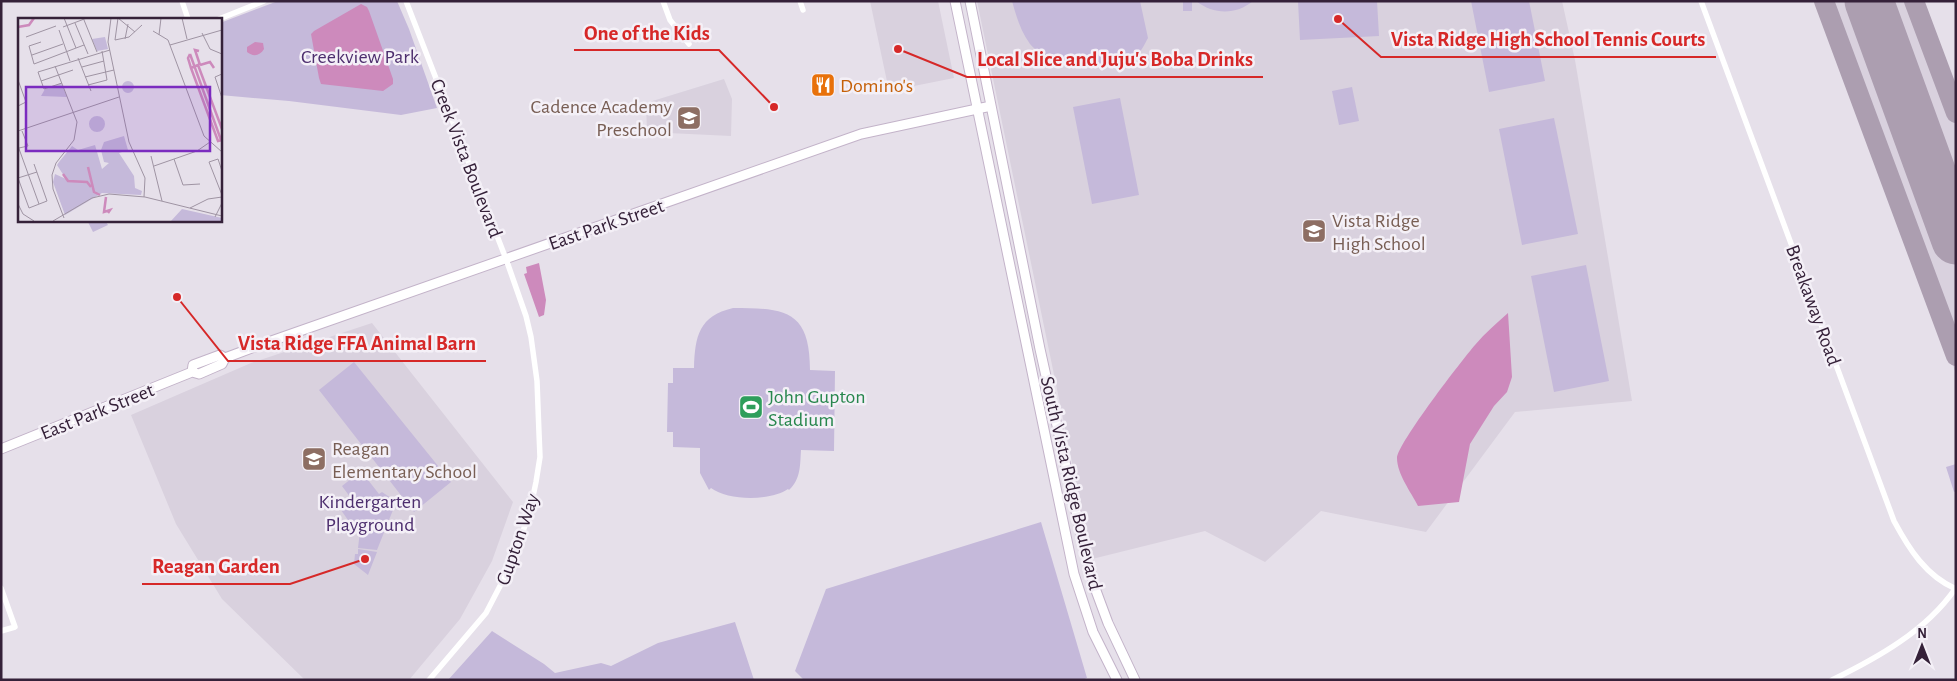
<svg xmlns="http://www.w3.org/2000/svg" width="1957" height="681" font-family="'Alegreya Sans',sans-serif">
<rect width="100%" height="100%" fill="#e6e0ea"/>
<path fill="#d9d1de" d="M870 1H938L954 78 889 91Z
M977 1H1562L1575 60 1632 401 1515 412 1426 532 1321 511 1265 562 1205 531 1092 559Z
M1822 1H1924L1956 88V374Z
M724 79 732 99 731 136 647 132 646 103Z
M372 323 513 502 492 561 460 619 409 680H305L222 599 176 524 131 415 251 363Z"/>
<path fill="#c5b9da" d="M278 1H397L409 29 437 108 401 115 289 101 220 95V23Z
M1012 1H1140L1148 38C1145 43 1142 51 1137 54 1111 76 1052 70 1030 44 1021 32 1016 16 1012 1Z
M1183 1H1192V11H1183Z
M1196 1H1253C1236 15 1214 15 1196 1Z
M1298 1H1377L1379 36 1300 40Z
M1471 1H1529L1545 81 1489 92Z
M1352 87 1359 121 1339 125 1332 91Z
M1120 98 1139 195 1092 204 1073 107Z
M1554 118 1578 234 1522 245 1499 129Z
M87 220H105L108 225 93 232Z
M1586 265 1609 381 1554 392 1531 276Z
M733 308C785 308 810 310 810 370L835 371 834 451 801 450C800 465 801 479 789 490L788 489C771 501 728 501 711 488L709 490 700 473V448L673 447V432H667L668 383H673V368H694C695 336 699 316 733 308Z
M354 362 451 482 414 512 319 390Z
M1956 464V491L1954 492 1946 467Z
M361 471 379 494 382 492 391 498 395 505 377 550 358 548 360 531 346 528 345 526 350 523 341 510 353 501 342 486Z
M1041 522 1087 678 1082 680H804L795 671 826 589Z
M358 549 377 552 368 575 354 564 355 554H358Z
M735 622 754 680H448L492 631 544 664 555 673 601 663 611 666 658 643Z"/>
<path fill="#cd8abc" d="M361 4 367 7 369 11 393 79V84L383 91 321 84 319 78 311 34 314 31Z
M255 42 263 43 264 49C260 56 253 57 247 52V47Z
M539 263 546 300 544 315 539 317 524 274 527 273 526 267Z
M1508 313 1512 377 1507 392 1494 406 1470 444 1459 502 1418 506C1411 492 1397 474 1397 458 1398 443 1462 360 1475 345 1485 333 1497 323 1508 313Z"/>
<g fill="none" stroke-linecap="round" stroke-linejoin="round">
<path stroke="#ac9eb0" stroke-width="20" d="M1824 1 1956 356
M1914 1 1956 113"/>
<path stroke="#ac9eb0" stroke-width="49" d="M1869 1 1956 240"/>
<defs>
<path id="secondary" d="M955 1 1074 574 1093 632 1117 680
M970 1 1040 349 1083 543 1095 588 1108 623 1135 680
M192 372 193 365 220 355 225 358
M1 449 192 372 199 374 222 364 225 358 260 345 861 134 991 106"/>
</defs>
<use href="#secondary" stroke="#c3b3c9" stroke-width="11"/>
<path stroke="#fff" stroke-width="5.5" d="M182 1 188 19
M406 1 506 259 526 316 531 337 537 381 539 433 540 457 536 482 530 511 512 563 486 613 429 680
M663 1 670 20 689 44
M800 1 803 10
M1701 1 1894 521C1909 549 1926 576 1956 589
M219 19 264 1
M1 588 15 627 1 631
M1832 680C1877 658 1926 631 1955 589"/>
<use href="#secondary" stroke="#fff" stroke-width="9"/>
</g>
<defs>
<symbol id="restaurant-square" viewBox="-11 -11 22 22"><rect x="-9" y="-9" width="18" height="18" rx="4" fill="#e8710a" stroke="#f4f0f7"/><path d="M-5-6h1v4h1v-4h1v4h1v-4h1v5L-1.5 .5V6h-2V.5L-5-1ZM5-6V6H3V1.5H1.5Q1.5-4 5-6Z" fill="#fff"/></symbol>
<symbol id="school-square" viewBox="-11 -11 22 22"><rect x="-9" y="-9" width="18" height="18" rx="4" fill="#8d6e63" stroke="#f4f0f7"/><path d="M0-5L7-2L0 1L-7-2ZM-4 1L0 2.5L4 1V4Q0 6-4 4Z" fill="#fff"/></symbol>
<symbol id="stadium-square" viewBox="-11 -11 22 22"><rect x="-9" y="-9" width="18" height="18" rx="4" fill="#2e9e5b" stroke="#f4f0f7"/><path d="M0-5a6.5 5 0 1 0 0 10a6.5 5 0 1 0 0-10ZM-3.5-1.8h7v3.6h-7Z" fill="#fff"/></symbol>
</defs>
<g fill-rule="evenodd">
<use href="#restaurant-square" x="809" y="71" width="28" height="28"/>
<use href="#school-square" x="675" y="104" width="28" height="28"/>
<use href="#school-square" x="1300" y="217" width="28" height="28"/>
<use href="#stadium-square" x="737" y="393" width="28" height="28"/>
<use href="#school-square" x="300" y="445" width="28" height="28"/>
</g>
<g text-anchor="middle" stroke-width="5" stroke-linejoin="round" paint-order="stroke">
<g font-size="20" fill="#4d2e6e" stroke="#f4f0f7">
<text x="360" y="63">Creekview Park</text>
<text x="370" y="508">Kindergarten<tspan x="370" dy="23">Playground</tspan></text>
</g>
<g font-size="20" fill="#c56008" stroke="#f4f0f7" text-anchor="start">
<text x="840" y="92">Domino's</text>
</g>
<g font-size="20" fill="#785e54" stroke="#f4f0f7" text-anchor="start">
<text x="672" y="113" text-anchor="end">Cadence Academy<tspan x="672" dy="23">Preschool</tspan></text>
<text x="1332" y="227">Vista Ridge<tspan x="1332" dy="23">High School</tspan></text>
<text x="332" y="455">Reagan<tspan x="332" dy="23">Elementary School</tspan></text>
</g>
<g font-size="20" fill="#352139" stroke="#f4f0f7">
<text transform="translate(467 158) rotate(69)" y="7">Creek Vista Boulevard</text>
<text transform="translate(606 224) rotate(-19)" y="7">East Park Street</text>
<text transform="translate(1814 305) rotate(70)" y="7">Breakaway Road</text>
<text transform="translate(97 411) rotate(-22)" y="7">East Park Street</text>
<text transform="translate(1072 483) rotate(77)" y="7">South Vista Ridge Boulevard</text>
<text transform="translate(517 539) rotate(-71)" y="7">Gupton Way</text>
</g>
<g font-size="20" fill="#27864d" stroke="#f4f0f7" text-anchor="start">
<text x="768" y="403">John Gupton<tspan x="768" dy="23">Stadium</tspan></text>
</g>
</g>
<g transform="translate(18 18)">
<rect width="204" height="204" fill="#e6e0ea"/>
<path d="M87 19 90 31 79 33 74 21ZM104 69a6 6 0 1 1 12 0a6 6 0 1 1-12 0ZM43 65 49 79 23 78 27 71ZM71 106a8 8 0 1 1 16 0a8 8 0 1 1-16 0ZM106 118 110 132 101 135 116 158 117 170 124 173 123 177 84 175 47 197 35 164 37 156 48 161 39 147 41 144 54 128 60 132 77 127 84 151 91 145 86 144 83 132 86 124ZM164 191 204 200V203H153Z" fill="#c5b9da"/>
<path fill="none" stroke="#cd8abc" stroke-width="2.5" d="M0 9 11 7 16 0M181 33 177 32 182 47M172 36 170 40 173 50 200 123 204 122M172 36 203 122M182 47 192 44 196 50M173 50 180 47 204 111M70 149 76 174 82 177M45 156 50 163 69 164 73 169M88 179 86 194 92 192 90 195"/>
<path fill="none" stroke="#9f94a3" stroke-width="1" d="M46 0 58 30M93 0 90 24 111 124 127 160 126 179M100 0 97 22 111 19 124 7M100 0 117 14M164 0 169 21M66 2 79 34M57 5 70 36M45 9 69 0M41 12 52 43M135 13 150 22 186 118 204 134M184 15 192 31 204 36M141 17 143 0M8 19 38 8M107 21 110 6M23 24 11 28 16 46 66 27M152 27 204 12M14 37 45 26M60 40 73 73M37 48 59 104 56 122 38 145 34 157 35 171 46 200M64 49 86 43M204 56 197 59 204 80M67 59 96 52M0 62 8 84 0 88M23 63 55 52M44 65 26 71 20 54 92 32M70 67 89 62 84 33M0 113 101 79M0 128 21 186M1 130 10 128 4 113M133 138 144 183M156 141 165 167 182 166M136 148 179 133 192 124M204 153 200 141 191 144 204 177M0 160 11 190 29 183 16 146M0 160 19 154M0 186 5 196 16 203M172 190 190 181 204 179M197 199 204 185M35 203 74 180 91 176 127 179 204 198"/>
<path fill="#7b2cbf" fill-opacity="0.15" stroke="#7b2cbf" stroke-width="2.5" d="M8 69H192V133H8Z"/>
<rect width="204" height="204" fill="none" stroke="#352139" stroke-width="2.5"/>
</g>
<path fill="none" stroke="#d62828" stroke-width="2" d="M774 107L719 50H574M1338 19L1381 57H1716M898 49L967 77H1263M177 297L228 361H486M365 559L290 584H142"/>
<g fill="#d62828" stroke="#f4f0f7" stroke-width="2">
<circle cx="774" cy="107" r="5"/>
<circle cx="1338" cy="19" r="5"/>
<circle cx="898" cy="49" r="5"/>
<circle cx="177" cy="297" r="5"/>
<circle cx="365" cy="559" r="5"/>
</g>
<g font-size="21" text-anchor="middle" font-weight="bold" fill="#d62828" stroke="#f4f0f7" stroke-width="5" stroke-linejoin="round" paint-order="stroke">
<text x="647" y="40">One of the Kids</text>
<text x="1548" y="46">Vista Ridge High School Tennis Courts</text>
<text x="1115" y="66">Local Slice and Juju's Boba Drinks</text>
<text x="357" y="350">Vista Ridge FFA Animal Barn</text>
<text x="216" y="573">Reagan Garden</text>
</g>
<rect width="1957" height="681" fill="none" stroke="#352139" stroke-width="5"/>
<g transform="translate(1922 646)" stroke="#f4f0f7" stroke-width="4" paint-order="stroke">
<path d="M0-4L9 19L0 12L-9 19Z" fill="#352139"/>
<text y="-8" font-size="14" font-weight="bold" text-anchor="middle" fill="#352139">N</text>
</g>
</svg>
